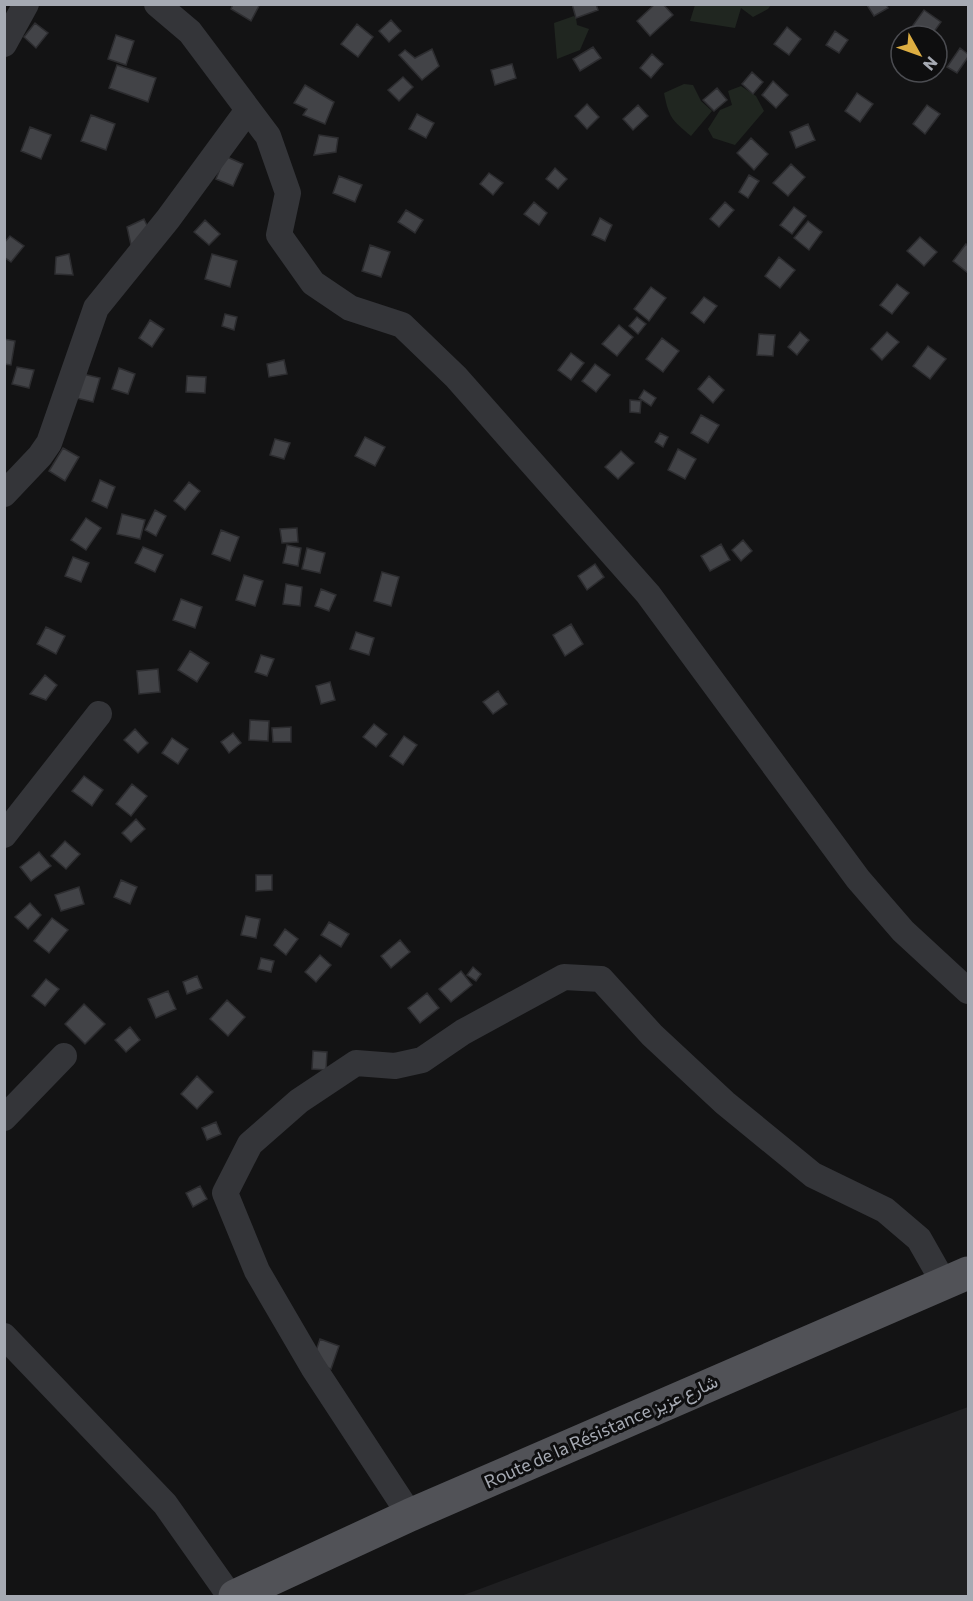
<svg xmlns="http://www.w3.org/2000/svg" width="973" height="1601" font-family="Commissioner,Vazirmatn,sans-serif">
<rect width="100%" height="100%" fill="#131314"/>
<path fill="#1f1f21" d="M968 1407V1596H461Z"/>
<path fill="#202620" d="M695 5V4L771 5 768 9 753 17 741 8 735 28 690 21Z
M574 16 576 18 577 25 589 29 580 50 557 59 554 23Z
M684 84 693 85 701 101 712 111 691 136C672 120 669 118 664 93Z
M741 86 756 96 764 111 735 145 713 138 708 129 720 110 732 105 728 91Z"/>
<path fill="#424347" stroke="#2d2d30" stroke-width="1.5" d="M233 4H260L251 21 231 9Z
M572 4H596L598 10 576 18Z
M655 4H663L673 15 650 36 637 21Z
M886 4 888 8 874 16 867 5Z
M924 10 941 22 931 36H922L911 28Z
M391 20 401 31 389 42 379 31Z
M35 23 48 33 36 48 24 37Z
M357 24 373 37 358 57 341 44Z
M787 27 801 39 789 55 774 44Z
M835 31 848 40 839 53 826 45Z
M116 35 134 41 126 65 108 59Z
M593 47 601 58 580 71 573 59Z
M960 48 968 54V57L957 73 947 67Z
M432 49 439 66 422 80 399 55 405 50 415 58Z
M652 54 663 64 651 78 640 68Z
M512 64 516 78 495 85 491 70Z
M117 65 156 78 148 102 109 88Z
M752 72 763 82 753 94 742 84Z
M403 77 413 87 399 101 388 90Z
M773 81 788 95 776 108 762 95Z
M305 85 334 102 325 124 303 115 307 109 294 103Z
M717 88 727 100 714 111 703 100Z
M857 93 873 104 860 122 845 111Z
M587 104 599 117 587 129 575 116Z
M638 105 648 116 633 130 623 119Z
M927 105 940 114 925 134 913 124Z
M417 114 434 123 426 138 409 129Z
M91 115 115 124 106 150 81 141Z
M808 124 815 140 796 148 790 132Z
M30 127 51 135 41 159 21 151Z
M319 135 338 138 336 152 314 155Z
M751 138 768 154 754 170 737 153Z
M225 156 243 164 233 186 216 179Z
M791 164 805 177 788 196 773 183Z
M555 168 567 179 558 189 546 179Z
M489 173 503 183 493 195 480 184Z
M749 175 759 181 748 198 739 192Z
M339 176 362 185 355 202 333 193Z
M534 202 547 213 539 225 524 214Z
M725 202 734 210 719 227 710 219Z
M794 207 806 216 792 234 780 225Z
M406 210 423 220 415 233 398 222Z
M600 218 612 225 605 241 592 235Z
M144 219 152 236 131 245 127 227Z
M205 220 220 234 209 245 194 232Z
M808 221 822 232 809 250 794 238Z
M10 236 24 246 11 262 4 257V243Z
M920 237 937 252 924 266 907 251Z
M966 244 968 246V273L953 261Z
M370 245 390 252 381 277 362 271Z
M69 254 73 275 55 274 56 257Z
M212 254 237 261 230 287 205 279Z
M779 257 795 270 780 288 765 276Z
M897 284 909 293 892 314 880 305Z
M651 287 666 298 649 321 634 309Z
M704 297 717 306 704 323 691 313Z
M225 314 237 317 234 330 222 326Z
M637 317 646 324 638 334 629 326Z
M150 320 164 329 152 347 139 338Z
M619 325 633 337 617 356 602 344Z
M800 332 809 340 797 355 788 347Z
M887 332 899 342 882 360 871 349Z
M759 334 775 335 773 356 757 355Z
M662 338 679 351 663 372 646 359Z
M4 339 15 341 11 365 4 364Z
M928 346 946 359 930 379 913 366Z
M571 353 584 363 571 380 558 370Z
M284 360 287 374 269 377 267 364Z
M595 364 610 375 596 392 582 381Z
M17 367 34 370 29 388 12 384Z
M119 368 135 374 128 394 112 389Z
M83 374 100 378 93 402 76 398Z
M187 376 206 377 205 393 186 392Z
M709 376 724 390 713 403 698 389Z
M644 390 656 398 651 406 639 398Z
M630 400 641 401 640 413 630 412Z
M701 415 719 425 708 443 691 433Z
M660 433 668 437 663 447 655 442Z
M365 437 385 447 375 466 355 456Z
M275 439 290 443 284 459 270 455Z
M63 448 79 457 65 481 49 471Z
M678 449 696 459 685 479 668 470Z
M621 451 634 463 618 479 605 467Z
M100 480 115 487 107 508 92 501Z
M189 482 200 491 185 510 174 501Z
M155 510 166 516 156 536 145 530Z
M122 514 145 520 140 539 117 534Z
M86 518 101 528 86 550 71 540Z
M297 528 298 542 282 543 280 529Z
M221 530 239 537 230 561 212 554Z
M743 540 752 551 741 561 732 550Z
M721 544 730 560 710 571 701 556Z
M287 545 301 548 298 566 283 563Z
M143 547 163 555 155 572 135 563Z
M307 548 325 553 320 573 302 569Z
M73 557 89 563 81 582 65 576Z
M595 564 604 577 587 590 578 576Z
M382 572 399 577 391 606 374 601Z
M244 575 263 581 255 606 236 600Z
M286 584 302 587 300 606 283 604Z
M321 589 336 595 329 611 315 606Z
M181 599 202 607 195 628 173 620Z
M571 624 583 644 565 656 553 635Z
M46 627 65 636 56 654 37 644Z
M356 632 374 638 369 655 350 649Z
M190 651 209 663 197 682 178 670Z
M261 655 274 659 267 676 255 672Z
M158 669 160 692 139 694 137 671Z
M45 675 57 685 46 700 30 694Z
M330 682 335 700 321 704 316 686Z
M498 691 507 704 493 714 483 702Z
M250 720 269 721 268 741 249 740Z
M374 724 387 734 376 747 363 737Z
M291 727V742H273L272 728Z
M135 729 148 743 138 753 124 740Z
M233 733 241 743 229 753 221 742Z
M404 736 417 745 403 765 390 756Z
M172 738 188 749 178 764 162 753Z
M84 776 103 790 92 806 72 791Z
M132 784 147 796 131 816 116 804Z
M136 819 145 829 131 842 122 833Z
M65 841 80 854 66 869 51 856Z
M39 852 51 866 31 881 20 867Z
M256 875H272V890L256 891Z
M121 880 137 887 130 904 114 897Z
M79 887 84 904 61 911 55 895Z
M30 903 41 915 28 929 15 917Z
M246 916 260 919 256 938 241 935Z
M52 918 68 930 49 953 34 941Z
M329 922 349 934 341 947 321 935Z
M285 929 298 939 286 955 274 945Z
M400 940 410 952 391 968 381 956Z
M320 955 331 965 316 982 305 972Z
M261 958 274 961 271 972 258 969Z
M473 967 481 974 476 981 467 975Z
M461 971 472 985 451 1002 439 989Z
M197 976 202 988 187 994 183 982Z
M46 979 59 989 45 1006 32 996Z
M168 991 176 1009 156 1018 148 999Z
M427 993 439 1008 420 1023 408 1008Z
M227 1000 245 1017 228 1036 210 1019Z
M84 1004 105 1024 85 1044 65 1024Z
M130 1027 140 1040 126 1052 115 1040Z
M313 1051 327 1052 326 1070 312 1069Z
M197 1076 213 1092 197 1109 181 1094Z
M216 1122 221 1134 207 1140 202 1128Z
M200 1186 207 1199 193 1207 186 1193Z
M320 1339 339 1346 331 1369 312 1363Z"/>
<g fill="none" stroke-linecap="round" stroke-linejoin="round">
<path stroke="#343539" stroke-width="26" d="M157 4 190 32 268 136 288 193 279 235 313 283 350 308 402 325 456 377 648 594 858 879 903 931 968 991
M4 44 26 4
M4 494 40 456 49 443 96 308 168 219 248 110
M4 835 99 714
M4 1118 64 1056
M4 1336 165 1504 230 1596
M410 1515 313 1367 257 1271 225 1193 250 1144 299 1101 356 1063 395 1066 422 1060 463 1032 564 977 601 979 652 1035 725 1103 813 1175 885 1210 919 1239 944 1283"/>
<path stroke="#515257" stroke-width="33" d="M235 1596 410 1515 968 1273"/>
</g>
<g text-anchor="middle" stroke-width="6" stroke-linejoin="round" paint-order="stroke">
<g font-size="18" fill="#a6aab3" stroke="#0e0e0f">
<text transform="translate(601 1432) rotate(-24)" y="6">Route de la Résistance شارع عزيز</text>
</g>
</g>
<rect width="973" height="1601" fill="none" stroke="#a6aab3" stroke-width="12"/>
<g transform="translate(919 54) rotate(130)"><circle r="28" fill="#0e0e0f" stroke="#4b4c51" stroke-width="1.5"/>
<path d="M0-4.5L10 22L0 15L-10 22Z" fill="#ddae42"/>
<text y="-9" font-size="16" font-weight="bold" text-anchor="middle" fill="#a6aab3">N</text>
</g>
</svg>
